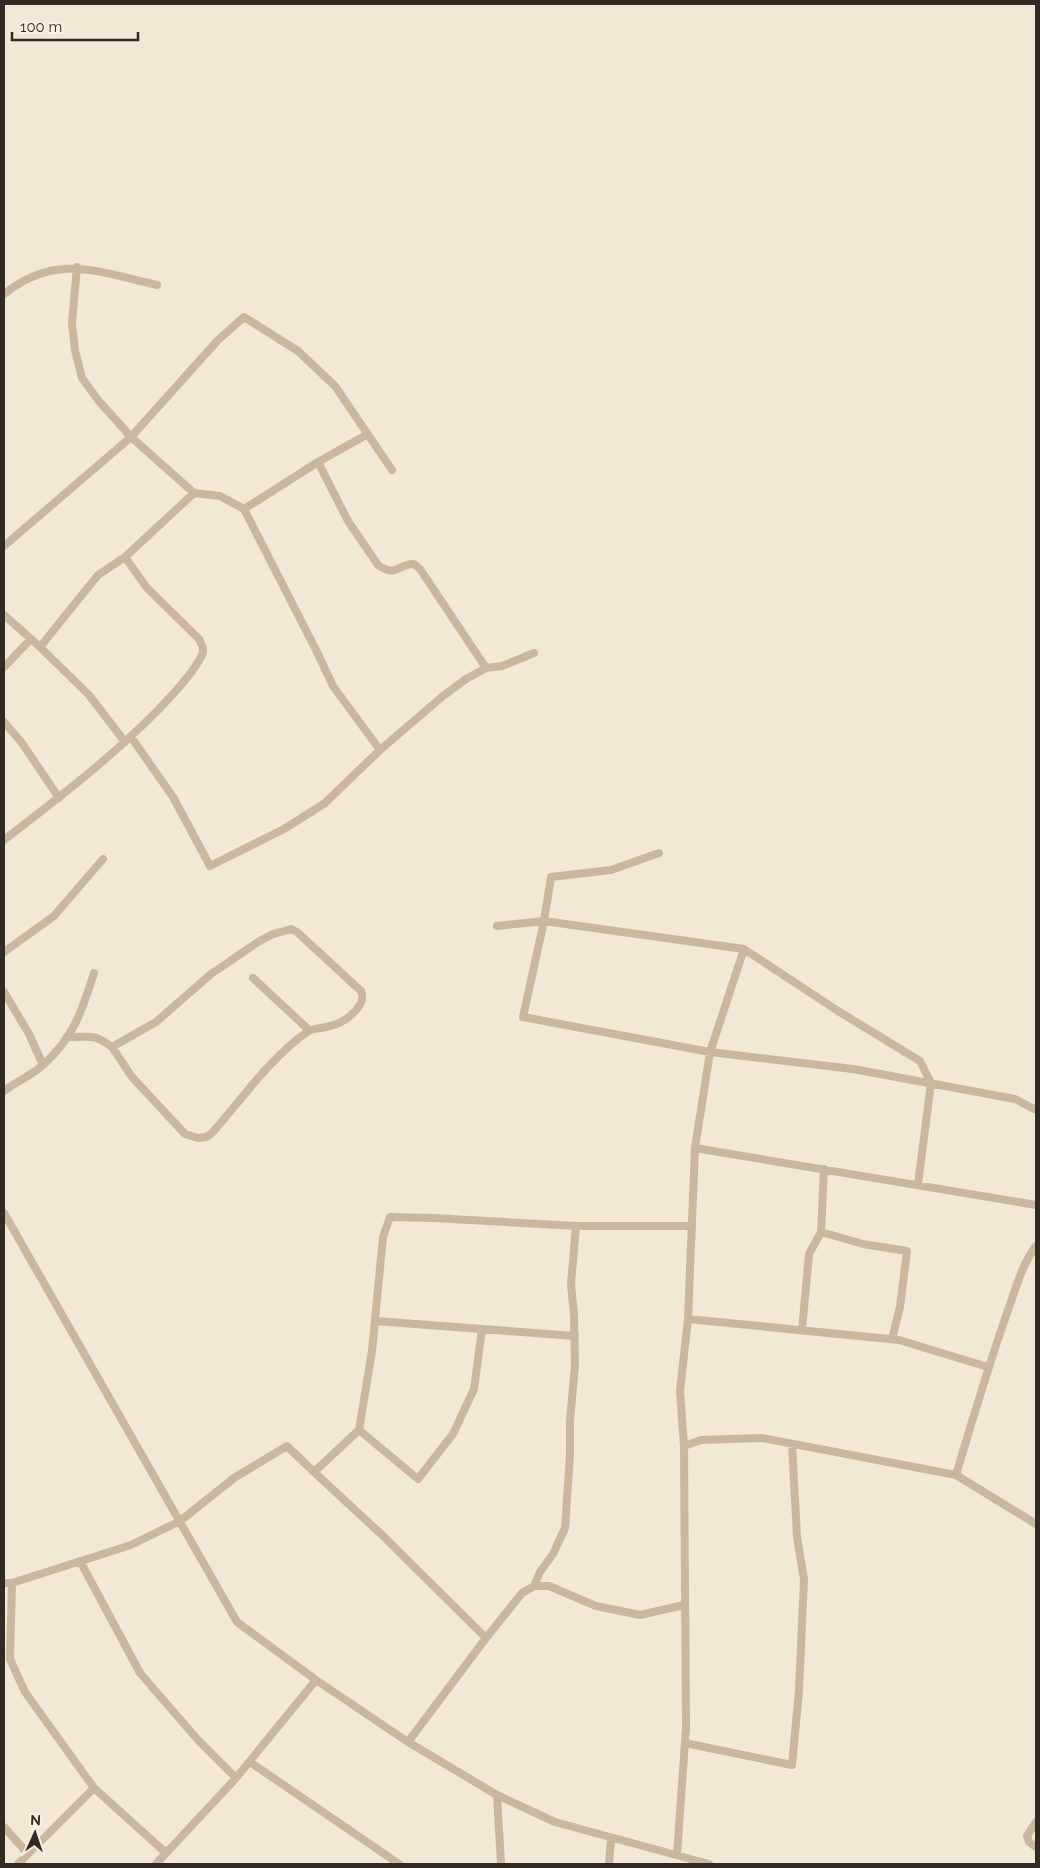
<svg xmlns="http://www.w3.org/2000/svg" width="1040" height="1868" font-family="Raleway,sans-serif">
<rect width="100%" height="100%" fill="#f3e7d5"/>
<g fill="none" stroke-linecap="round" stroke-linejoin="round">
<path stroke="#cbb7a0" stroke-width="8" d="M4 294C57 252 98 272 157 285
M244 509 318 462 368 434
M4 546 131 437 98 400 82 378 75 350 72 323 77 267
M4 615 40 647 89 695 125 742
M40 647 98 575 125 557 194 493
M4 667 30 640
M486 668 502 666 534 653
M4 722 22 743 59 798
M131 737 173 797 210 866 284 829 325 803 380 750 443 696 466 679 486 668 420 569 414 564C397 564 397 578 378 565L348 521 318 462
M380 750 333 686 316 650 244 509 220 496 194 493 131 437 218 340 244 317 298 351 335 386 392 470
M4 840C57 799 111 758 158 710 174 693 193 674 203 653V648L199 639 147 588 125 557
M659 853 611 870 551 877 544 921 523 1017 710 1052 853 1069 1015 1099 1036 1110
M497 926 544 921 744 949 838 1011 920 1061 931 1083 918 1184
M291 929 297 932 361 991C364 998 362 1003 357 1009 347 1021 337 1025 321 1028 316 1029 311 1029 307 1032 270 1058 242 1099 212 1133L206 1137 198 1138 185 1134 132 1077 112 1047 156 1022 211 974 258 942 273 934Z
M4 952 54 916 103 859
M253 978 309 1030
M4 992 29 1034 43 1065
M67 1037C91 1038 91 1032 112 1047
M4 1091C16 1082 32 1075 43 1065 74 1037 82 1011 94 973
M695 1148 710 1052 744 949
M4 1213 237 1622 316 1680 408 1742 497 1795 555 1822 709 1864
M821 1232 824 1169
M688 1319 899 1340 988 1367
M375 1321 575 1336
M802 1330 809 1254 821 1232 863 1244 907 1251 900 1307 892 1339
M359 1430 418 1479 453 1434 474 1389 482 1329
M684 1446 680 1391 688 1319 695 1148 1036 1205
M314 1472 382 1535 486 1638
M956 1475C972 1421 988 1367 1007 1313 1015 1291 1022 1264 1036 1246
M80 1561 140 1673 198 1740 236 1778
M4 1583H12L131 1545 180 1521 234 1478 287 1446 314 1472 359 1430 372 1351 383 1237 390 1217 433 1218 576 1226
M12 1583 10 1659 25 1692 94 1788 166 1853
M534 1586 540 1572 553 1554 565 1528 570 1454V1421L575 1365 574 1316 571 1284 576 1226H692
M408 1742 486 1638 522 1593 534 1586H549L596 1606 640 1615 684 1605
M685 1743 792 1765 799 1691 804 1579 797 1537 792 1444
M250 1762 399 1864
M497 1795 501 1864
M1036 1822 1027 1836 1029 1842 1036 1847
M4 1827 28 1854
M677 1855 686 1728 684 1446 701 1440 762 1438 956 1475 1036 1524
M18 1864 94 1788
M156 1864 236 1778 316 1680
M609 1864 611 1839"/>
</g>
<rect width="1040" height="1868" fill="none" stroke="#342a24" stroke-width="10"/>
<g transform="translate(35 1833) rotate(3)" stroke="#faf1e1" stroke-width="4" paint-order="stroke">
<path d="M0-4L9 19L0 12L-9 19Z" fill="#342a24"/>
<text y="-8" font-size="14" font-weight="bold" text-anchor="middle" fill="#342a24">N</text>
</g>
<path d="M12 32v8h126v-8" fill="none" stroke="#342a24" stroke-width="2.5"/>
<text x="20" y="32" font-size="15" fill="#342a24" stroke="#faf1e1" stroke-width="4" paint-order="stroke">100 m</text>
</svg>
